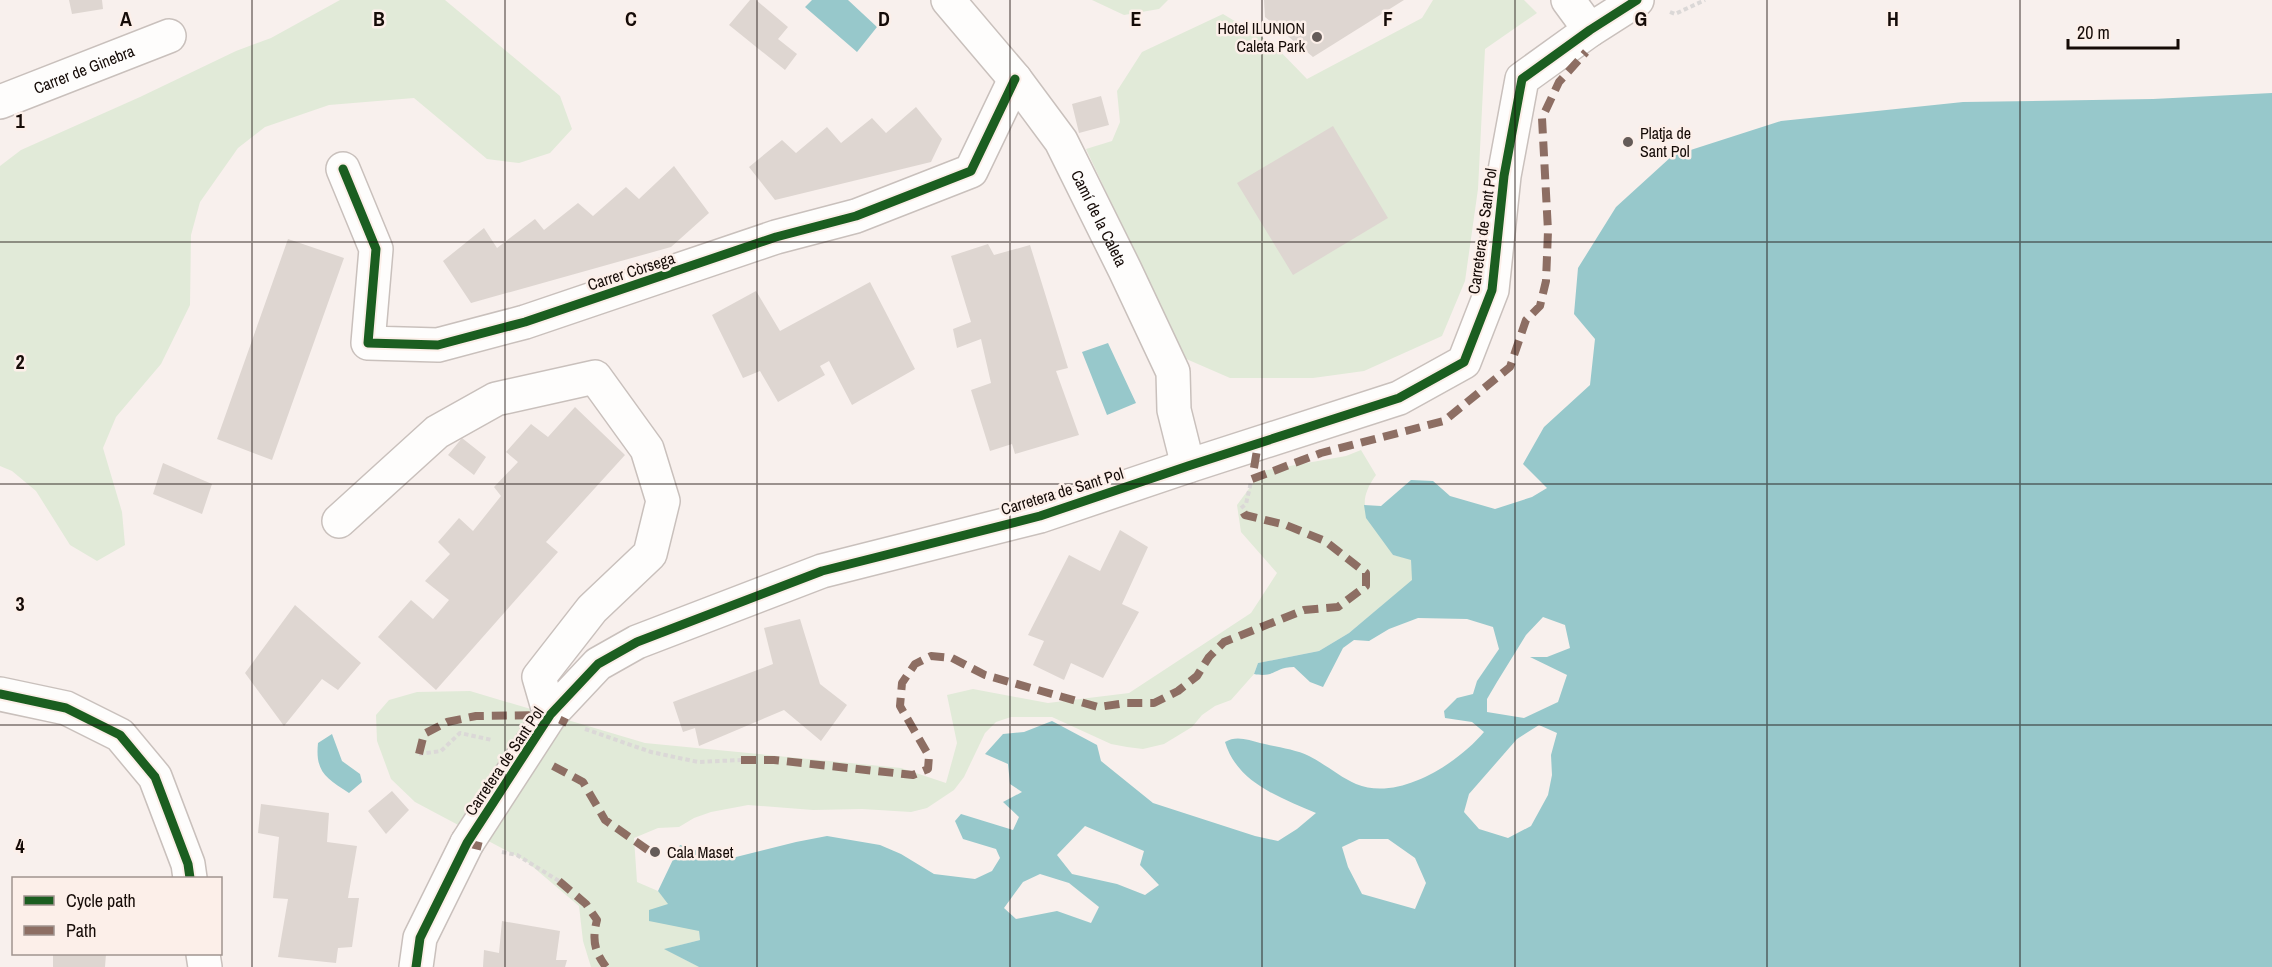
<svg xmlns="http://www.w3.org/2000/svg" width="2272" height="967" font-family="'Archivo Narrow',sans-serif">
<rect width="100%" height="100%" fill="#f8f0ed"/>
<path fill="#e1ead8" d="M340 0H445L560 96 572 129 550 153 519 163 487 159 414 98 329 105 265 127 238 148 200 202 191 235 190 305 161 364 116 417 103 448 122 512 125 545 97 561 70 545 36 491 12 471 0 466V166L21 150 140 97 236 51 271 38Z
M1092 0H1168L1159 9 1124 15Z
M1433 0H1524L1537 13 1485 49 1478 189 1465 281 1442 336 1364 371 1313 378H1230L1184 358 1086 149 1112 141 1120 122 1117 91 1142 52 1223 14 1273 44 1307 79 1422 18Z
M1361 450 1376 475C1349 512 1377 524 1393 555L1411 559 1413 580 1349 633 1319 651 1258 663 1254 674 1231 700 1215 706 1202 715 1192 727 1164 744 1143 749 1127 747 1111 744 1052 717H1011L996 722 985 733 964 777 954 790 927 808 911 812 862 809 813 810 748 805 711 812 694 818 679 827 658 828 634 838 637 882 658 891 669 904 699 931 700 940 665 949 699 967H591L583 941 579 906 526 861 415 802 391 779 377 741 376 715 389 700 417 692 470 691 645 743 901 768 946 783 957 743 947 695 973 689 1048 703 1129 693 1251 613 1277 573 1241 532 1237 505 1262 471 1346 456Z"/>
<path fill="#97c8cb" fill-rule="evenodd" d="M812 0H848L877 27 857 52 805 7Z
M2272 93V967H699L664 949 700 940 699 931 649 921V910L668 904 658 891 680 845 724 860 796 842 827 836 880 845 901 854 934 874 975 879 992 871 1000 858 996 849 963 839 955 821 961 814 1013 830 1019 817 1003 802 1022 792 1010 784 1008 764 985 754 1003 734 1024 732 1052 721 1097 745 1101 761 1153 803 1255 836 1278 841 1297 829 1316 813C1281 798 1237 783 1225 742 1236 735 1249 740 1260 743 1276 747 1295 749 1309 756 1325 764 1340 777 1356 784 1399 802 1458 763 1484 732L1472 722 1445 718 1444 711 1457 698 1473 694 1477 681 1499 649 1493 627 1467 619 1418 618 1389 629 1369 641 1354 640 1343 648 1323 687 1310 682 1294 667C1275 667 1275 678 1254 674L1258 663 1319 651 1349 633 1412 580 1411 560 1393 555 1366 518 1364 505 1381 506 1411 480 1433 481 1450 496 1495 509 1532 497 1547 488 1523 464 1544 427 1590 385 1595 339 1574 314 1578 268 1616 207 1672 156 1781 121 1963 102 2153 99ZM1543 617 1565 625 1570 648 1547 657H1530L1567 675 1558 702 1524 718 1487 712V699L1497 682 1526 635ZM1539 725 1557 733 1551 755 1552 775 1548 795 1531 826 1508 838 1479 829 1464 812 1469 794 1517 739ZM1085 826 1144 851 1140 865 1159 885 1145 895 1117 884 1072 874 1057 855ZM1359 839H1388L1415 858 1426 883 1415 909 1362 894 1348 867 1342 847ZM1040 874 1069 883 1099 907 1091 923 1057 911 1016 919 1004 908 1023 882Z
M1108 343 1136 403 1107 415 1082 352Z
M332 734 342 761 360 774 362 782 349 793C326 778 315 772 318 743Z"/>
<path fill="#ded6d1" d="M69 0H102L103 9 72 14Z
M750 0H756L788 27 778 39 797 54 785 70 729 25Z
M1264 0H1404L1313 57 1265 17Z
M1101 96 1109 125 1079 133 1072 104Z
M916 107 942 139 931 162 775 200 749 167 782 140 796 153 827 127 841 143 872 118 886 133Z
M1333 126 1388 218 1293 275 1237 183Z
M674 166 709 213 671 247 471 303 443 261 484 228 497 248 535 219 544 230 578 203 593 216 626 187 639 199Z
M288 239 344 258 272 460 217 439Z
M988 244 994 255 1030 245 1068 368 1056 371 1079 435 1015 454 1012 444 990 451 971 390 991 383 981 339 957 348 953 329 971 322 951 256Z
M870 282 915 369 852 405 829 361 820 366 825 375 778 402 760 371 743 378 712 315 756 291 780 331Z
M575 407 625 455 546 542 558 552 436 690 378 637 411 600 433 619 449 600 425 581 450 554 438 542 459 518 473 531 501 496 494 487 518 462 506 452 531 424 548 437Z
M462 438 486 457 474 475 448 455Z
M163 463 212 484 202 514 153 494Z
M1120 530 1148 547 1122 604 1139 612 1103 678 1071 663 1064 680 1033 665 1044 641 1028 635 1069 555 1100 571Z
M295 605 361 663 338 690 322 679 284 726 245 673Z
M800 619 820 684 847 705 821 741 784 710 699 746 695 728 683 732 673 702 773 664 764 628Z
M392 791 409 810 386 834 368 811Z
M261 804 329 813 327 842 357 846 348 898H359L352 947 338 948 336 963 278 957 288 899 273 898 279 837 258 833Z
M502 921 560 931 556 960H567L565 967H483L484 950 499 953Z
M53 954H106L105 967H53Z"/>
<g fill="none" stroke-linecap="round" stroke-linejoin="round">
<defs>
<g id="minor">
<path id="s1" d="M948 0 1015 79 1061 141 1125 270 1173 372 1174 410 1188 466"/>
<path d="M1568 0 1590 30"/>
<path id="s2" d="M0 102 169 36"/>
<path d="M343 169 376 249 368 343 438 345 525 322 776 237 856 216 971 171 1015 79"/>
<path d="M339 521 437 432 496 399 595 377 647 449 663 501 650 554 592 609 539 677 550 715"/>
<path d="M0 694 66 708 120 735 155 777 188 864 190 878"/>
<path d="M550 715 598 664 637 642 822 571 1040 516 1188 466 1399 398 1464 362 1492 290 1504 176 1522 79 1590 30 1637 0"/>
<path d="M203 954 205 967"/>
<path d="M416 967 420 938 467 843"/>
</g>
</defs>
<use href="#minor" stroke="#c9c0bc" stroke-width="36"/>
<path stroke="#dbd8d7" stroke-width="4" stroke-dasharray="4.5 3" stroke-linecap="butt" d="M1670 12 1675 14 1705 0
M1241 508 1246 504 1251 482
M585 729 651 752 698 762 741 760
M419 754 441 751 460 733 492 740
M502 852 517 855 559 881"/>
<use href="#minor" stroke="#fefdfc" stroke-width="33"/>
<defs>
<path id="minor-bridge" d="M467 843 550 715"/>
</defs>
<use href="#minor-bridge" stroke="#c9c0bc" stroke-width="36" stroke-linecap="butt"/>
<use href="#minor-bridge" stroke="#fefdfc" stroke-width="33"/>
<path stroke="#8d6e63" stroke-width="8" stroke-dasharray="15 8" stroke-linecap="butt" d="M1254 468 1258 444
M1252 479 1321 453 1444 421 1510 367 1526 320 1540 306 1546 281 1548 231 1542 118 1559 82 1586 52
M419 754 424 734 447 722 476 716 550 715 567 723
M741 760H774L913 775 928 769 929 756 900 706 902 683 915 664 931 656 952 658 985 675 1098 707 1127 703H1154L1178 691 1197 676 1209 657 1224 642 1304 610 1338 607 1366 586V573L1325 541 1286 525 1245 515 1241 508
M553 766 583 782 605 820 655 855
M467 843 483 847
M559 881 586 904 597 920C592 939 594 951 606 967"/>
<defs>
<path id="cycleway" d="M343 169 376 249 368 343 438 345 525 322 776 237 856 216 971 171 1015 79
M0 694 66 708 120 735 155 777 188 864 190 878
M416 967 420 938 467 843 550 715 598 664 637 642 822 571 1040 516 1188 466 1399 398 1464 362 1492 290 1504 176 1522 79 1590 30 1637 0"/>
</defs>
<use href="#cycleway" stroke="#fcefe9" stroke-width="13"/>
<use href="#cycleway" stroke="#1b5e20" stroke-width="9"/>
</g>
<path fill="none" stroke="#150b07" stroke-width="1.5" stroke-opacity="0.55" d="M252 0V967M505 0V967M757 0V967M1010 0V967M1262 0V967M1515 0V967M1767 0V967M2020 0V967M0 242H2272M0 484H2272M0 725H2272"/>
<g fill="#645b58" stroke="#fcefe9" stroke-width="2">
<circle cx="1317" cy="37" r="6"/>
<circle cx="1628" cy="142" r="6"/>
<circle cx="655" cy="852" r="6"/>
</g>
<g text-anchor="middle" stroke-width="5" stroke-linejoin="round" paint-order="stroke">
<g font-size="16" fill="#150b07" stroke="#fcefe9" text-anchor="start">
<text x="1305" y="34" text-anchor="end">Hotel ILUNION<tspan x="1305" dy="18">Caleta Park</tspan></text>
<text x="1640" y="139">Platja de<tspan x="1640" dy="18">Sant Pol</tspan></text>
<text x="667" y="858">Cala Maset</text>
</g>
<g font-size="16" fill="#150b07" stroke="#fcefe9">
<text dy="6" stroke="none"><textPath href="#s2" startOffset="90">Carrer de Ginebra</textPath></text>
<text dy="6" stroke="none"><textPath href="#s1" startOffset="267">Camí de la Caleta</textPath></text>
<text transform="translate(1482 231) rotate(-82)" y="6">Carretera de Sant Pol</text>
<text transform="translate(631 271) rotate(-18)" y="6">Carrer Còrsega</text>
<text transform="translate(1062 491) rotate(-17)" y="6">Carretera de Sant Pol</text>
<text transform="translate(504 761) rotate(-56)" y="6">Carretera de Sant Pol</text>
</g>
</g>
<g font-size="20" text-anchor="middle" font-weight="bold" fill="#150b07" stroke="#fcefe9" stroke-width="5" stroke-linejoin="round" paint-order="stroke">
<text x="126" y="26">A</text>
<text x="379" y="26">B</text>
<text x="631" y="26">C</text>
<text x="884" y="26">D</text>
<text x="1136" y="26">E</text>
<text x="1388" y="26">F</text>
<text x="1641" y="26">G</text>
<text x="1893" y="26">H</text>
<text x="20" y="128">1</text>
<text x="20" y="369">2</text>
<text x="20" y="611">3</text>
<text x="20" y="853">4</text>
</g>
<rect x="12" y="877" width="210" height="78" fill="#fcefe9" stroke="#a0948f" stroke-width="1.5"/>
<rect x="24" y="896" width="30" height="9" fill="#1b5e20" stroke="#a0948f" stroke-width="1.5"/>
<text x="66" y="907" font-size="18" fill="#150b07">Cycle path</text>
<rect x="24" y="926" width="30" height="9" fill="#8d6e63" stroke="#a0948f" stroke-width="1.5"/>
<text x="66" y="937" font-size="18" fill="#150b07">Path</text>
<path d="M2068 39v9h110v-9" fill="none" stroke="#150b07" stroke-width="3"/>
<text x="2077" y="39" font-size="18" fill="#150b07" stroke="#fcefe9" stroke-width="4.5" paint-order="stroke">20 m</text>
</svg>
